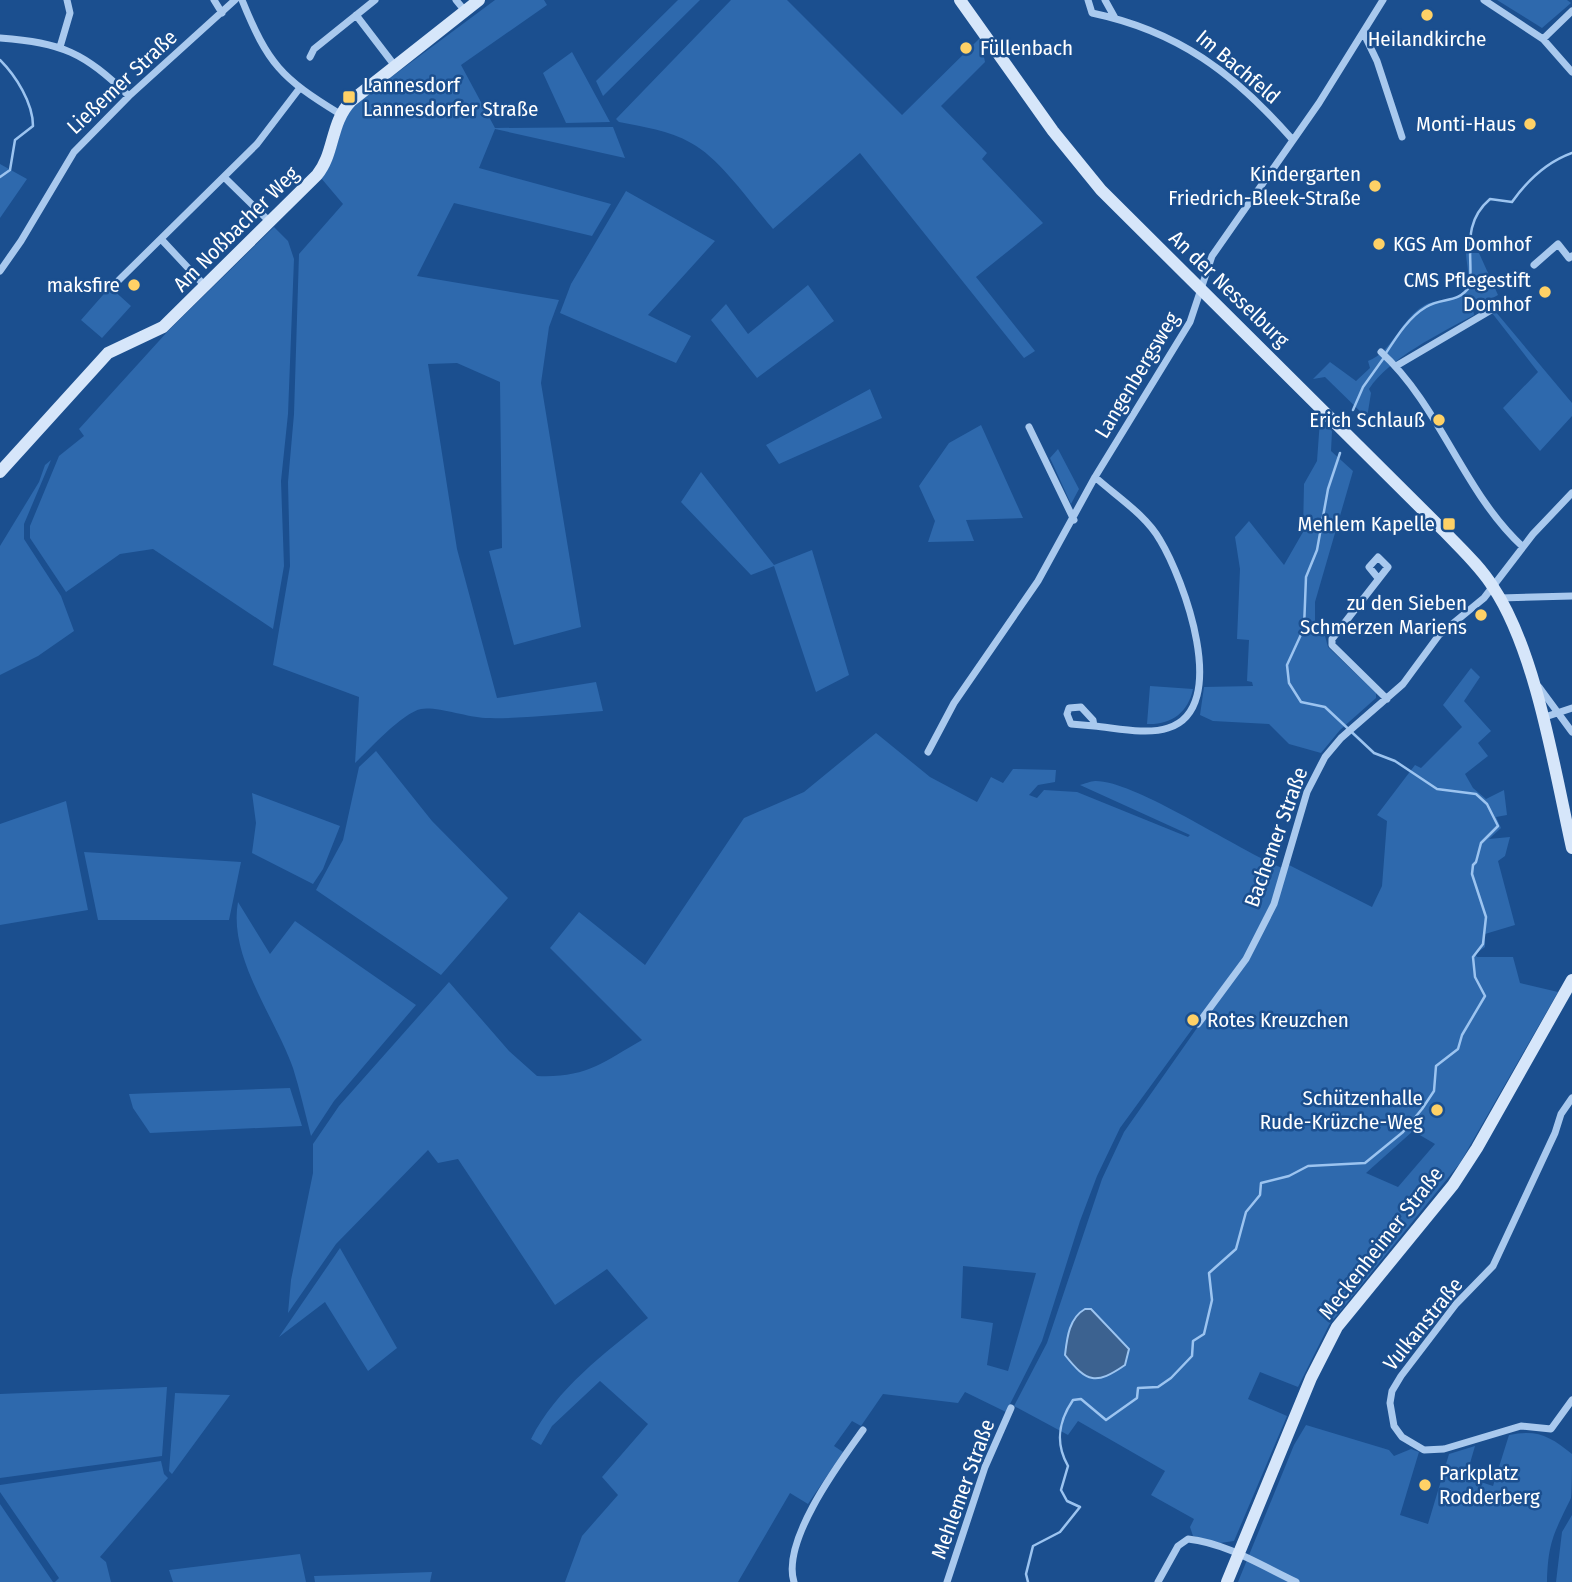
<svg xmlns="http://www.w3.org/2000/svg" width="1572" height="1582" font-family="'Fira Sans Condensed',sans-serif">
<rect width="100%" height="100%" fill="#1b4f8f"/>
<path fill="#2e69ad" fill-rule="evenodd" d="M495 0H544L547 5 461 65 495 128 613 127 625 158 495 129 479 168 611 204 592 236 454 203 417 276 559 300 549 327 541 383 581 627 514 645 489 551 502 548 500 382 457 363 428 364 457 549 497 698 596 682 603 711C564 714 524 719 485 718 467 717 435 706 421 709 402 713 370 749 355 763L359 697 273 665 290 566 288 482 294 414 299 254 343 204 321 178C339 157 337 130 351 107Z
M678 0H700L603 96 596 81Z
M731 0H787L902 115 980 38 985 62 941 106 987 153 982 159 1043 223 976 277 1035 351 1024 358 860 153 773 229C751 204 720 158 691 143 669 130 643 127 619 122L616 119Z
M1497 0H1567L1571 3 1542 28Z
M572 52 610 122 566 123 543 73Z
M0 164 27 179 0 218Z
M626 191 715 241 648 315 691 336 676 363 560 313 571 284Z
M274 227 288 241 294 259 288 414 281 481 284 566 273 629 153 549 120 554 66 592 30 538V526L59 456 84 436 79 429 168 331Z
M1466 253H1479L1498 295 1473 309 1474 315C1441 333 1389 358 1369 389L1371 393 1367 418 1325 377 1313 379 1330 362 1356 381 1370 368 1368 361C1393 352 1400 319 1425 305 1437 298 1456 303 1465 290 1472 281 1466 263 1466 253Z
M808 285 834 321 757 378 711 320 726 304 748 334Z
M110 287 131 306 102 338 81 320Z
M1495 311 1572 403V416L1540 451 1503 408 1538 372 1492 313Z
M870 389 882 418 779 464 766 445Z
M1320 420 1332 431 1331 451 1353 471 1315 602V628L1325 636 1328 647 1376 693V698L1340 730 1321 753 1289 744 1269 724 1213 721 1200 715 1204 687 1253 686 1252 682 1247 681 1249 640 1237 639 1240 569 1235 537 1249 521 1284 565 1303 532 1304 484 1317 461Z
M981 425 1023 518 966 520 974 541 928 542 935 521 919 486 949 443Z
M1058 449 1079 489 1071 504 1050 458Z
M51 460 24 524V539L61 596 74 631 38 656 0 675V546L39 482 45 465Z
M701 472 774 565 812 550 849 675 816 692 774 566 751 575 681 502Z
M1471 668 1480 677 1464 701 1491 731 1478 743 1488 756 1465 774 1473 788 1486 799 1504 790 1507 815 1496 817 1501 828 1489 839 1510 837 1505 856 1498 861 1515 925 1485 934V947L1475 954 1477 957H1513L1520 983 1558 992 1460 1163 1329 1325 1298 1387 1260 1372 1248 1399 1287 1416 1234 1541 1220 1543 1193 1536 1190 1527 1194 1519 1151 1495 1165 1471 1078 1421 1068 1435 1014 1406 1047 1343 1102 1179 1124 1132 1209 1011 1248 961 1289 865 1372 907 1382 886 1387 821 1377 815 1415 765 1421 768 1462 727 1443 705ZM1413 1131 1435 1144 1398 1187 1366 1173Z
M1150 686 1193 689C1188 713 1171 725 1147 724Z
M876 733 930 777 977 802 991 777 1003 783 1013 769 1056 770 1055 782 1038 785 1029 795 1037 798 1044 790 1077 792 1188 837 1190 835 1080 785C1084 784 1091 781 1095 781 1134 780 1238 850 1282 868L1271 903 1244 958 1120 1128 1097 1176 1080 1221 1042 1341 1006 1412 965 1392 958 1403 883 1394 861 1426 852 1421 834 1446 843 1452 808 1504 790 1493 738 1582H565L582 1536 618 1495 602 1477 648 1424 600 1381 552 1426 541 1445 531 1439C556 1389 605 1353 648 1318L607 1269 555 1305 458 1159 438 1163 428 1150 336 1244 288 1313 291 1280 313 1173V1144L339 1106 449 982 509 1051 537 1076C586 1078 602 1063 642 1040L550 948 579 912 645 965 744 818 804 792ZM963 1266 1036 1273 1008 1371 987 1365 993 1323 961 1318Z
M376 751 432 821 508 898 441 975 316 890 343 840 359 767Z
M252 793 340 826 323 869 313 884 252 853 256 823Z
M66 801 88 910 0 925V824Z
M84 852 241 862 229 920H98Z
M238 902 270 954 295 921 416 1005 334 1101 311 1136C305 1113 300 1090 293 1068 275 1017 228 957 238 902Z
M290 1088 302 1126 150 1133 133 1108 129 1094Z
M340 1248 397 1348 368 1371 325 1302 279 1337Z
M167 1387 162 1456 0 1478V1394Z
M175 1393 230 1395 172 1474 169 1471Z
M1306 1425 1389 1450 1394 1456 1411 1449 1419 1452 1400 1515 1428 1524 1449 1454 1475 1446 1466 1477 1493 1486 1509 1435C1537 1429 1550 1436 1572 1454 1572 1466 1572 1487 1571 1498 1554 1533 1548 1542 1547 1582H1238L1294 1445Z
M161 1461 164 1474 168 1478 100 1557 106 1562 111 1582H55L59 1578 0 1492V1485Z
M0 1504 53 1582H0Z
M1572 1515V1582H1556L1562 1532Z
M300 1554 306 1582H173L169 1570Z
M432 1572 430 1582H315L314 1576Z"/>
<path fill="#3c6290" stroke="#9cc4f0" stroke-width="2" d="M1085 1309H1091L1129 1349 1125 1365C1096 1385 1087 1383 1065 1355 1067 1338 1069 1318 1085 1309Z"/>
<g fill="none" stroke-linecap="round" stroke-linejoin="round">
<path stroke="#9cc4f0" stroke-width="2.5" d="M0 177 10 170 15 140 33 126C33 103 16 76 0 60
M1386 353C1397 336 1409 317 1426 307 1442 297 1458 304 1470 286 1473 253 1461 224 1490 199L1512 202C1527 181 1547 162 1572 153
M1353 410 1363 387 1383 359
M1028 1582 1026 1574 1033 1546 1060 1532 1080 1507 1067 1501 1061 1490 1068 1466C1055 1443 1058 1422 1073 1400L1081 1399 1106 1420 1137 1398 1138 1388 1158 1387 1171 1378 1192 1356 1193 1341 1204 1334 1212 1300 1209 1273 1236 1249 1246 1212 1260 1195 1261 1183 1289 1176 1308 1166 1365 1163 1403 1132 1422 1109 1434 1091 1436 1066 1458 1049 1462 1035 1485 996 1475 977 1473 957 1483 944 1486 917 1472 874 1473 865 1476 862 1481 843 1498 826 1487 804 1476 794 1437 789 1395 761 1374 753 1325 707 1301 702 1289 683 1287 665 1304 628 1306 577 1317 550 1328 489 1340 453"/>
<path stroke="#a9c9ee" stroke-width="7" d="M214 0 222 13
M242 0C268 64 281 78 340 114
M456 0 465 11
M1088 0 1092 13C1178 31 1234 73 1292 139
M1105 0 1115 18
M1484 0 1543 39 1572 72
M356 15 395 66
M1364 34 1377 61 1402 137
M0 38C63 43 83 52 129 96
M1543 39 1572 11
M60 47 70 13 67 0
M310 57 314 49 375 0
M225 178 270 222
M161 239 205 286
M1534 265 1558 244 1569 258 1572 256
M0 271 21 241 74 152 129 96 235 0
M119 280 257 144 299 89
M1381 352C1441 407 1463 492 1523 547
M1396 366 1498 306
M1029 427 1074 520
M1378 578 1369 567 1378 557 1388 567 1332 639V645L1387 699
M1500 598 1572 596
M1539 687 1572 732
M1542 718 1572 708
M1094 726 1071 724 1067 714 1069 708 1081 707 1093 720 1094 726C1116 728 1147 735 1168 728 1232 708 1183 578 1160 540 1146 515 1116 496 1095 477
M928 752 954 703 1038 581 1095 477 1190 322 1212 256 1319 103 1383 0
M1198 1024 1246 959 1274 904 1307 792 1325 757 1341 738 1403 684 1439 635 1484 598 1533 534 1572 493
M1572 1098 1561 1114 1555 1133 1493 1266 1456 1304 1401 1376 1392 1391 1390 1403 1394 1426 1402 1437 1424 1450 1444 1449 1521 1426 1551 1429 1572 1400
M794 1582C781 1541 840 1462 863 1430
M947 1582 985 1467 1011 1408
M1158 1582 1178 1546 1188 1539C1226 1543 1262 1566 1296 1582"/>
<path stroke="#d6e6fa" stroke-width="12" d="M960 0 1053 131 1101 190 1444 531C1461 549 1480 566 1493 587 1536 651 1555 772 1572 848
M0 472 108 353 163 327 317 175C335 153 330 123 351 101L479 0
M1227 1582 1311 1378 1337 1327 1453 1185 1477 1148 1572 980"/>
</g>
<g fill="#ffd166" stroke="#1b4f8f" stroke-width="2.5">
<circle cx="1427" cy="15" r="7"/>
<circle cx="966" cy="48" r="7"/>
<rect x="342" y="90" width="14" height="14" rx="3.5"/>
<circle cx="1530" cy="124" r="7"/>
<circle cx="1375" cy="186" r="7"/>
<circle cx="1379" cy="244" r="7"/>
<circle cx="134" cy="285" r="7"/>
<circle cx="1545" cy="292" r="7"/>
<circle cx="1439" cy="420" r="7"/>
<rect x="1442" y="517" width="14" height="14" rx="3.5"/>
<circle cx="1481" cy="615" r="7"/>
<circle cx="1193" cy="1020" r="7"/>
<circle cx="1437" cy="1110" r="7"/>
<circle cx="1425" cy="1485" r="7"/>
</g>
<g text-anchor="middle" stroke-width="5" stroke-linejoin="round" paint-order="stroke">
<g font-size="21" fill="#fff" stroke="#1b4f8f" text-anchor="end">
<text x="1427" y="46" text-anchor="middle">Heilandkirche</text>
<text x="980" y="55" text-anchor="start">Füllenbach</text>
<text x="363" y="92" text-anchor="start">Lannesdorf<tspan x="363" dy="24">Lannesdorfer Straße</tspan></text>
<text x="1516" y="131">Monti-Haus</text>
<text x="1361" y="181">Kindergarten<tspan x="1361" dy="24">Friedrich-Bleek-Straße</tspan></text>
<text x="1393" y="251" text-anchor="start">KGS Am Domhof</text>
<text x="1531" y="287">CMS Pflegestift<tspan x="1531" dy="24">Domhof</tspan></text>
<text x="120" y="292">maksfire</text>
<text x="1425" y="427">Erich Schlauß</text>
<text x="1435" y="531">Mehlem Kapelle</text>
<text x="1467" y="610">zu den Sieben<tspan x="1467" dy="24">Schmerzen Mariens</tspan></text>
<text x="1207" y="1027" text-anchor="start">Rotes Kreuzchen</text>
<text x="1423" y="1105">Schützenhalle<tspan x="1423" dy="24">Rude-Krüzche-Weg</tspan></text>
<text x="1439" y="1480" text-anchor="start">Parkplatz<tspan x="1439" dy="24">Rodderberg</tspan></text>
</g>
<g font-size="21" fill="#fff" stroke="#1b4f8f">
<text transform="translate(1238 67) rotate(40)" y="7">Im Bachfeld</text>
<text transform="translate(122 82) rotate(-43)" y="7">Ließemer Straße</text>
<text transform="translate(236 229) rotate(-45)" y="7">Am Noßbacher Weg</text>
<text transform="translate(1229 289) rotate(44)" y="7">An der Nesselburg</text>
<text transform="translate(1137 375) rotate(-59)" y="7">Langenbergsweg</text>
<text transform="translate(1276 837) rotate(-70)" y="7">Bachemer Straße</text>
<text transform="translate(1381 1243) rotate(-52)" y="7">Meckenheimer Straße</text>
<text transform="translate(1423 1324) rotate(-51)" y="7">Vulkanstraße</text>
<text transform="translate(963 1489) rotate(-70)" y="7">Mehlemer Straße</text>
</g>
</g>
</svg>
